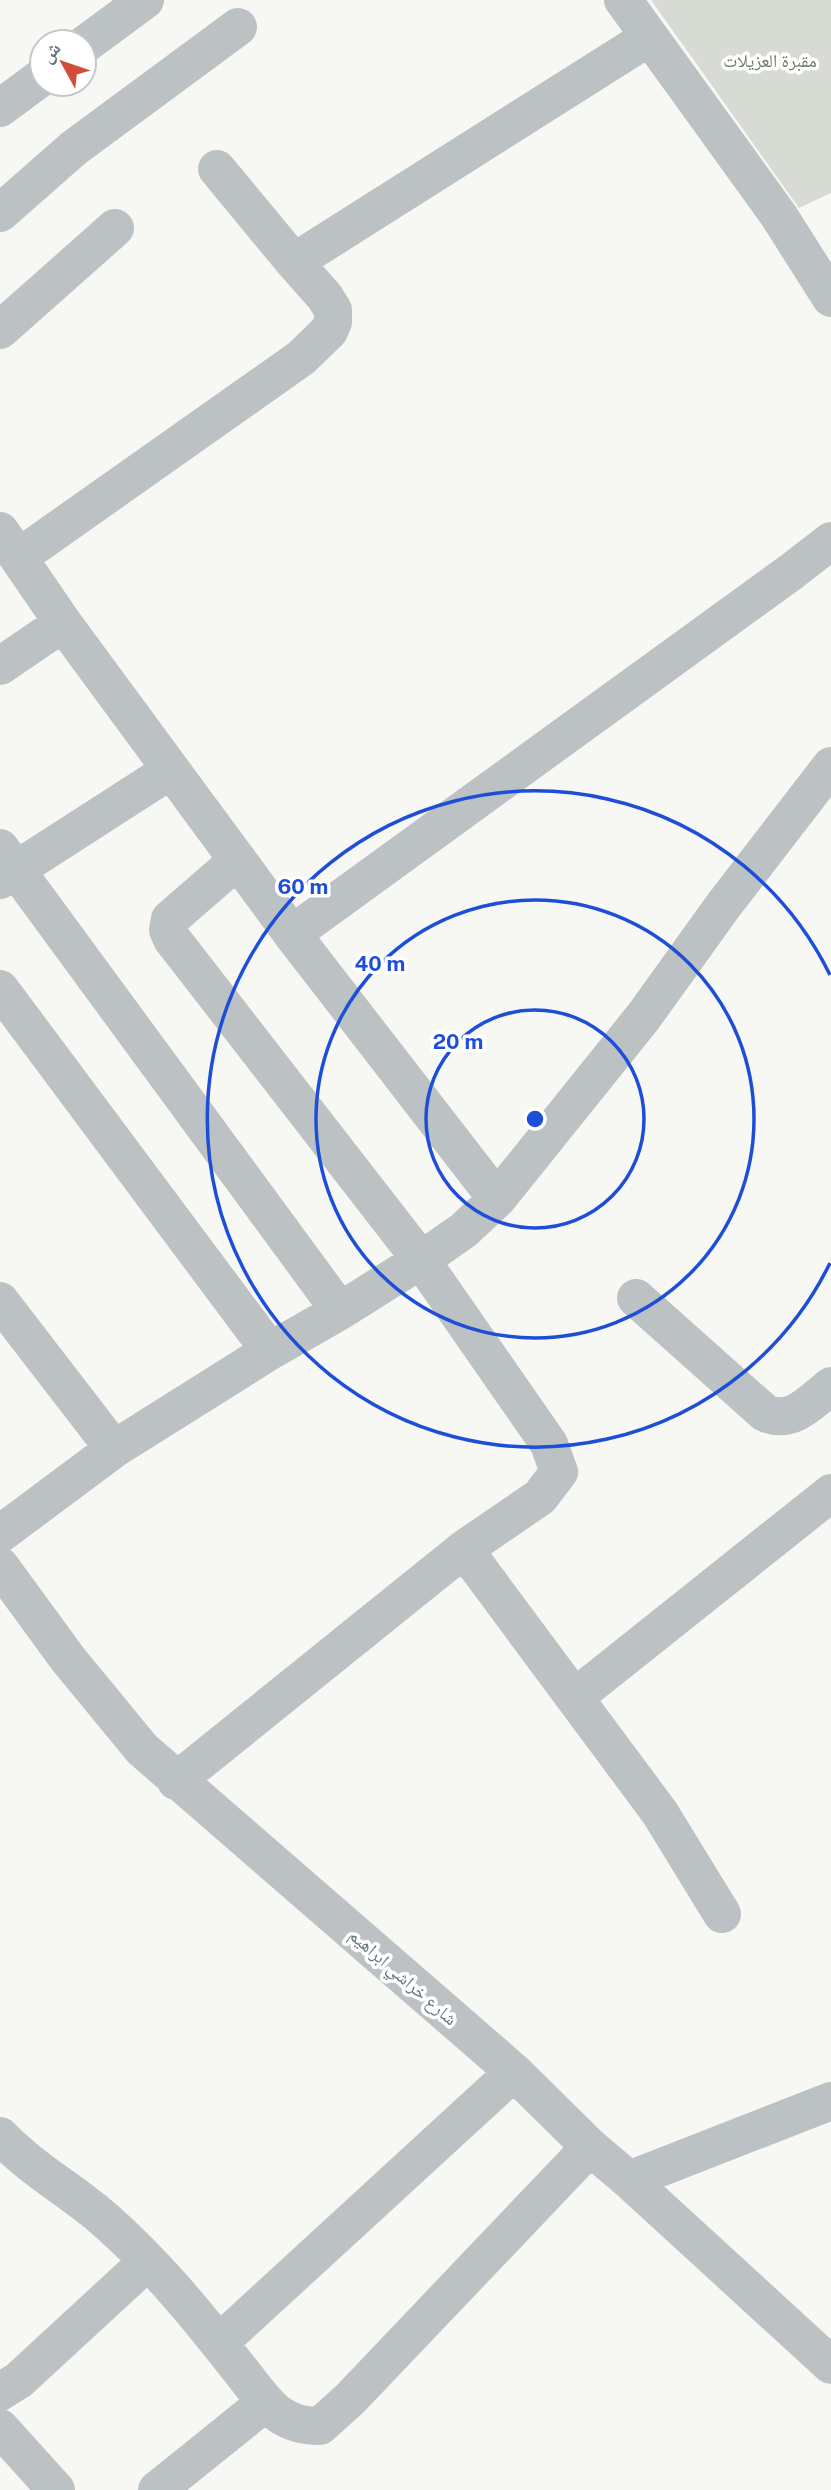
<svg xmlns="http://www.w3.org/2000/svg" width="831" height="2490" font-family="'Public Sans','Noto Naskh Arabic',sans-serif">
<rect width="100%" height="100%" fill="#f7f7f4"/>
<path fill="#d7dbd4" d="M651 0H831V193L799 208Z"/>
<g fill="none" stroke-linecap="round" stroke-linejoin="round">
<path stroke="#bcc1c4" stroke-width="38" d="M623 0 779 216 831 298
M84 45 145 0
M0 108 42 77
M0 213 74 148 238 27
M294 262 648 38
M0 330 115 228
M0 531 63 623 292 934 497 1199
M19 557 301 358 329 331 333 322V310L325 297 294 262 217 169
M0 666 63 623
M0 848 340 1311
M0 880 171 770
M292 934 791 572 831 541
M0 989 270 1351
M636 1298 765 1413C792 1425 811 1402 831 1386
M0 1301 114 1449
M0 1534 114 1449 270 1351 340 1311 421 1260 464 1230 497 1199 644 1016 723 906 831 766
M464 1549 660 1813 722 1914
M0 1566 68 1659 142 1749 514 2072 590 2147 629 2180 831 2365
M575 1697 831 1493
M176 1781 464 1549 540 1497 559 1472 549 1444 421 1260 172 939 168 930 170 919 238 860
M0 2136C29 2166 65 2187 97 2213 154 2261 202 2321 248 2380 269 2408 283 2426 320 2426L350 2399 590 2147
M629 2180 831 2101
M220 2342 514 2072
M0 2392 19 2380 148 2261
M0 2428 56 2490
M157 2490 265 2403"/>
</g>
<g fill="none" stroke="#1d4ed8" stroke-width="3.5">
<circle cx="535" cy="1119" r="109"/>
<circle cx="535" cy="1119" r="219"/>
<path d="M830 1263A328 328 0 1 1 830 975"/>
</g>
<g text-anchor="middle" stroke-width="7" stroke-linejoin="round" paint-order="stroke">
<g font-size="18" fill="#6d7a67" stroke="#fff">
<text x="770" y="67">مقبرة العزيلات</text>
</g>
<g font-size="18" fill="#65757c" stroke="#fff">
<text transform="translate(403 1977) rotate(41)" y="6">شارع خراشي ابراهيم</text>
</g>
</g>
<circle cx="535" cy="1119" r="10" fill="#1d4ed8" stroke="#fff" stroke-width="3.5"/>
<g font-size="21" text-anchor="middle" font-weight="bold" fill="#1d4ed8" stroke="#fff" stroke-width="7" stroke-linejoin="round" paint-order="stroke">
<text x="303" y="894">60 m</text>
<text x="380" y="971">40 m</text>
<text x="458" y="1049">20 m</text>
</g>
<g transform="translate(63 63) rotate(310)"><circle r="33" fill="#ffffff" stroke="#c1c8cb" stroke-width="2"/>
<path d="M0-5L12 26L0 18L-12 26Z" fill="#d24d39"/>
<text y="-10" font-size="19" font-weight="bold" text-anchor="middle" fill="#65757c">ش</text>
</g>
</svg>
